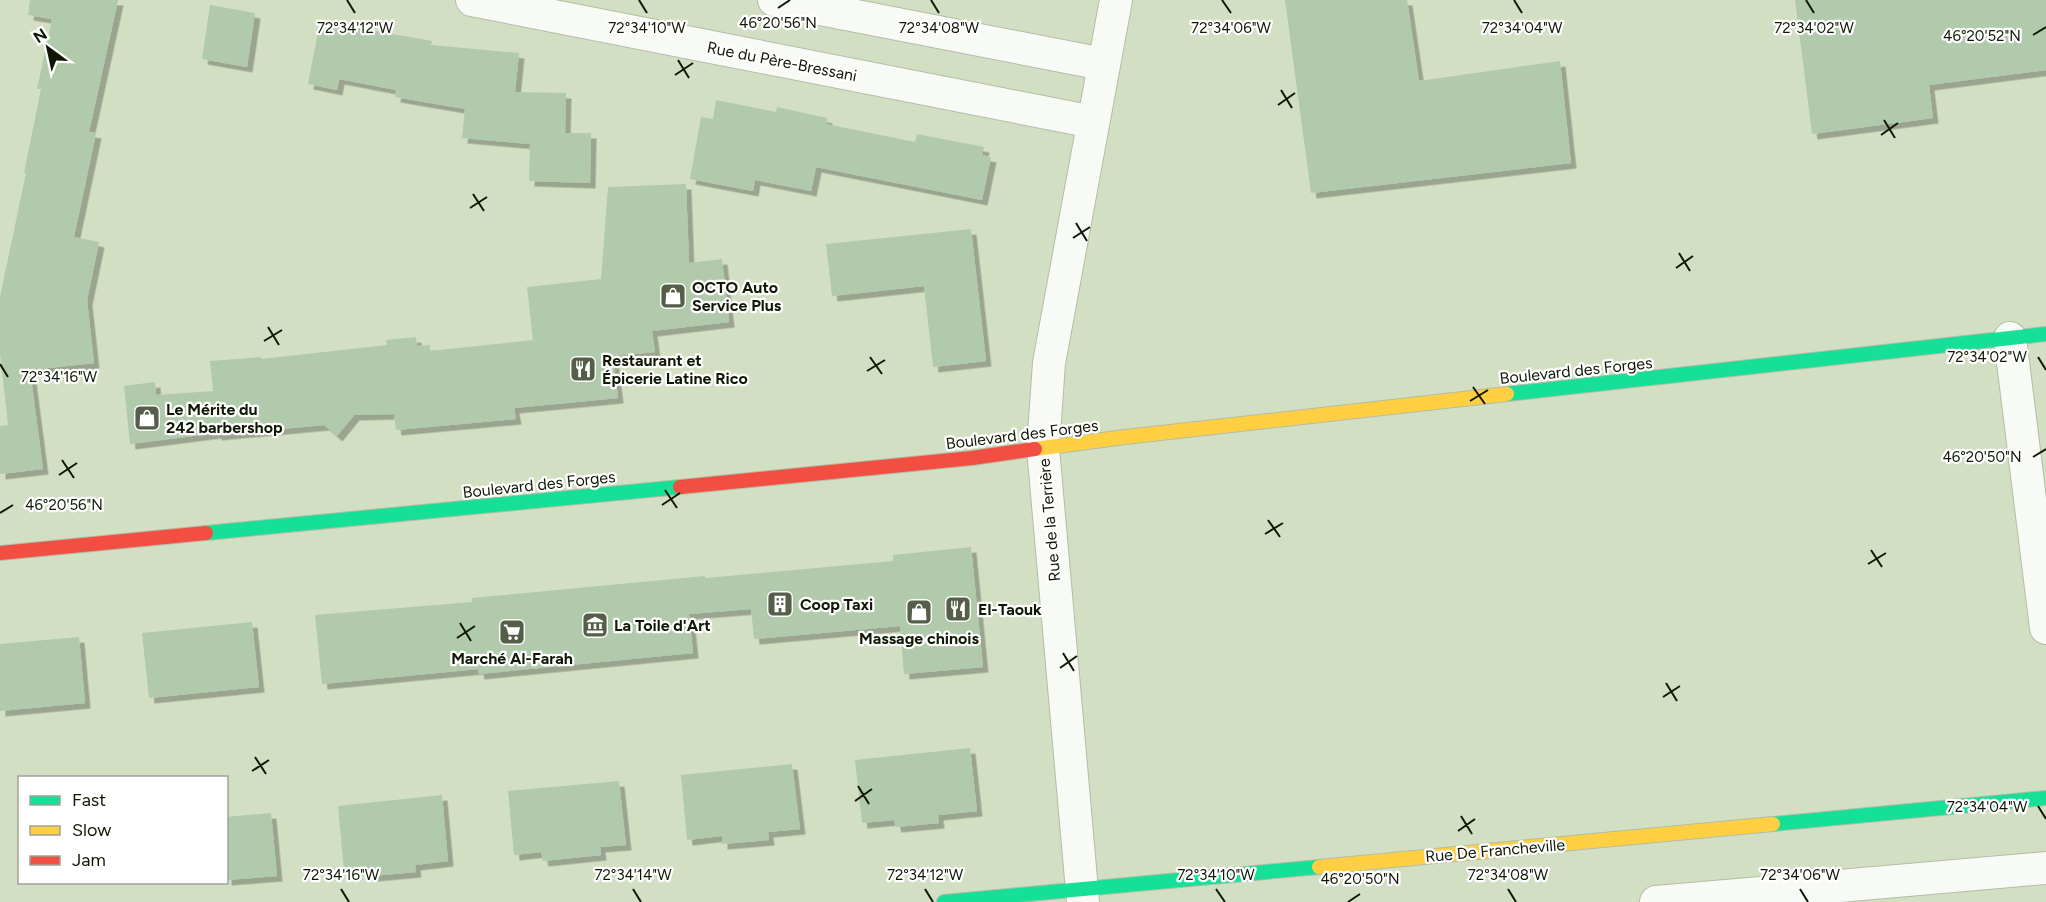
<svg xmlns="http://www.w3.org/2000/svg" width="2046" height="902" font-family="Figtree,sans-serif">
<defs>
<filter id="shadow"><feDropShadow dx="5.5" dy="5.5" stdDeviation="0" flood-color="#0004"/></filter>
</defs>
<rect width="100%" height="100%" fill="#d3dfc3"/>
<path fill="#b1caac" filter="url(#shadow)" d="M30 0H118L89 132 96 133 74 237 99 242 87 300 94 363 30 370 43 469 0 474V426L8 425 0 354V297L26 173H24L41 89H37L52 19 28 15Z
M1285 0H1407L1419 81 1560 61 1571 163 1311 193Z
M1795 0H2046V70L1929 85 1933 118 1812 134Z
M210 5 255 13 247 67 202 59Z
M320 21 432 41 431 45 519 53 515 92 566 93 565 133H591L590 183 529 181 530 144 462 138 465 109 395 97 396 90 339 79 337 90 308 84Z
M716 100 776 112 777 107 827 118 826 124 915 142 917 134 984 147 982 155 991 157 982 200 816 167 811 191 755 180 753 191 690 179 701 117 713 119Z
M686 184 689 263 722 259 729 322 652 331 655 352 613 356 618 398 514 408 516 419 396 430 394 414 354 415 337 436 324 425 216 435V433L130 444 124 386 155 382 156 395 213 391 210 361 261 357V359L387 345 386 340 416 337 417 346 430 345V351L533 340 527 287 601 279 608 187Z
M971 229 986 361 933 367 924 286 832 296 826 244Z
M971 547 983 667 904 674 900 626 754 639 751 609 689 614 693 653 479 674 478 669 322 684 315 615 472 602V598L705 576V578L893 561V555Z
M252 622 259 687 149 698 142 633Z
M79 637 85 703 0 711V644Z
M970 748 977 811 938 815 939 823 896 827 894 820 862 823 855 760Z
M792 764 800 829 768 832 769 840 722 844V836L687 840 681 775Z
M619 781 626 845 600 847 601 855 543 861 541 852 514 855 508 791Z
M442 795 448 861 415 865 416 872 372 876 371 868 344 871 338 806Z
M271 813 277 876 226 880V817Z"/>
<g fill="none" stroke-linecap="round" stroke-linejoin="round">
<defs>
<path id="street" d="M472 0 1093 122
M774 0 1103 64
M2010 338 2046 628
M1083 902 1043 448 1049 363 1116 0
M1656 902 2046 868"/>
<path id="fast" d="M1507 394 2046 334
M206 533 680 487
M1773 824 2046 798
M944 902 1319 867"/>
<path id="slow" d="M1035 449 1125 437 1507 394
M1319 867 1773 824"/>
<path id="jam" d="M680 487 972 458 1035 449
M0 553 206 533"/>
</defs>
<use href="#street" stroke="#b3bda6" stroke-width="34"/>
<use href="#fast" stroke="#b3bda6" stroke-width="16"/>
<use href="#slow" stroke="#b3bda6" stroke-width="16"/>
<use href="#jam" stroke="#b3bda6" stroke-width="16"/>
<use href="#street" stroke="#f8faf6" stroke-width="32"/>
<use href="#fast" stroke="#16e098" stroke-width="14"/>
<use href="#slow" stroke="#ffcf43" stroke-width="14"/>
<use href="#jam" stroke="#f24e42" stroke-width="14"/>
</g>
<path fill="none" stroke="#101805" stroke-width="2" d="M347 0 355 13M639 0 647 13M931 0 939 13M1222 0 1231 13M1514 0 1522 13M1806 0 1814 13M778 8 790 0M2033 35 2046 27M678 60 689 78M675 75 693 63M1281 90 1292 108M1278 105 1295 93M1884 120 1895 138M1881 135 1898 123M473 194 484 211M470 208 487 197M1076 223 1087 241M1073 238 1090 227M1679 253 1690 271M1676 268 1693 256M268 327 279 345M264 341 282 330M870 357 882 374M2038 357 2046 370M0 364 8 377M867 371 885 360M1473 387 1485 404M1470 401 1488 390M2033 457 2046 449M62 460 74 478M59 475 77 463M665 490 677 508M662 505 680 493M0 513 13 505M1268 520 1280 537M1265 534 1283 523M1871 550 1882 567M1868 564 1886 553M460 623 471 641M457 638 475 626M1063 653 1074 671M1060 668 1077 656M1666 683 1677 701M1663 697 1680 686M255 757 266 774M252 771 269 760M858 786 869 804M855 801 872 789M2038 806 2046 819M1461 816 1472 834M1458 831 1475 819M341 889 349 902M633 889 641 902M925 889 933 902M1216 889 1225 902M1508 889 1516 902M1800 889 1808 902M1348 902 1360 894"/>
<defs>
<symbol id="shop-square" viewBox="-11 -11 22 22"><rect x="-9" y="-9" width="18" height="18" rx="4" fill="#545e48" stroke="#fff"/><path d="M-5-2.5h2.3a2.7 3.5 0 0 1 5.4 0H5L5.5 6h-11ZM-1.5-2.5h3a1.5 2.3 0 0 0-3 0Z" fill="#fff"/></symbol>
<symbol id="restaurant-square" viewBox="-11 -11 22 22"><rect x="-9" y="-9" width="18" height="18" rx="4" fill="#545e48" stroke="#fff"/><path d="M-5-6h1v4h1v-4h1v4h1v-4h1v5L-1.5 .5V6h-2V.5L-5-1ZM5-6V6H3V1.5H1.5Q1.5-4 5-6Z" fill="#fff"/></symbol>
<symbol id="building-square" viewBox="-11 -11 22 22"><rect x="-9" y="-9" width="18" height="18" rx="4" fill="#545e48" stroke="#fff"/><path d="M-4-6H4V6H1V3H-1V6H-4ZM-2.5-4.3h1.7v1.8h-1.7ZM.8-4.3h1.7v1.8H.8ZM-2.5-1h1.7V.8h-1.7ZM.8-1h1.7V.8H.8Z" fill="#fff"/></symbol>
<symbol id="museum-square" viewBox="-11 -11 22 22"><rect x="-9" y="-9" width="18" height="18" rx="4" fill="#545e48" stroke="#fff"/><path d="M0-6L6-3V-2H-6V-3ZM-5-1h2V3h-2ZM-1-1h2V3h-2ZM3-1h2V3H3ZM-6 4H6V6H-6Z" fill="#fff"/></symbol>
<symbol id="supermarket-square" viewBox="-11 -11 22 22"><rect x="-9" y="-9" width="18" height="18" rx="4" fill="#545e48" stroke="#fff"/><path d="M-6-5.5h2.5l.6 2H6L4.5 2H-2.5L-4.4-4H-6ZM-1.5 3.2a1.3 1.3 0 1 0 .1 0ZM3 3.2a1.3 1.3 0 1 0 .1 0Z" fill="#fff"/></symbol>
</defs>
<g fill-rule="evenodd">
<use href="#shop-square" x="658" y="281" width="30" height="30"/>
<use href="#restaurant-square" x="568" y="354" width="30" height="30"/>
<use href="#shop-square" x="132" y="403" width="30" height="30"/>
<use href="#building-square" x="765" y="589" width="30" height="30"/>
<use href="#restaurant-square" x="943" y="594" width="30" height="30"/>
<use href="#shop-square" x="904" y="597" width="30" height="30"/>
<use href="#museum-square" x="580" y="610" width="30" height="30"/>
<use href="#supermarket-square" x="497" y="617" width="30" height="30"/>
</g>
<g text-anchor="middle" stroke-width="4.5" stroke-linejoin="round" paint-order="stroke">
<g font-size="16" fill="#101805" stroke="#fff">
<text transform="translate(782 61) rotate(11)" y="6">Rue du Père-Bressani</text>
<text transform="translate(1576 370) rotate(-6)" y="6">Boulevard des Forges</text>
<text transform="translate(1022 434) rotate(-7)" y="6">Boulevard des Forges</text>
<text transform="translate(539 484) rotate(-6)" y="6">Boulevard des Forges</text>
<text transform="translate(1049 520) rotate(-95)" y="6">Rue de la Terrière</text>
<text transform="translate(1495 850) rotate(-5)" y="6">Rue De Francheville</text>
</g>
<g font-size="16" font-weight="bold" fill="#101805" stroke="#fff" text-anchor="start">
<text x="692" y="293">OCTO Auto<tspan x="692" dy="18">Service Plus</tspan></text>
<text x="602" y="366">Restaurant et<tspan x="602" dy="18">Épicerie Latine Rico</tspan></text>
<text x="166" y="415">Le Mérite du<tspan x="166" dy="18">242 barbershop</tspan></text>
<text x="800" y="610">Coop Taxi</text>
<text x="978" y="615">El-Taouk</text>
<text x="614" y="631">La Toile d'Art</text>
<text x="919" y="644" text-anchor="middle">Massage chinois</text>
<text x="512" y="664" text-anchor="middle">Marché Al-Farah</text>
</g>
</g>
<g font-size="15" text-anchor="middle" fill="#101805" stroke="#fff" stroke-width="4.5" stroke-linejoin="round" paint-order="stroke">
<text x="778" y="28">46°20'56"N</text>
<text x="1522" y="33">72°34'04"W</text>
<text x="355" y="33">72°34'12"W</text>
<text x="647" y="33">72°34'10"W</text>
<text x="939" y="33">72°34'08"W</text>
<text x="1231" y="33">72°34'06"W</text>
<text x="1814" y="33">72°34'02"W</text>
<text x="1982" y="41">46°20'52"N</text>
<text x="1987" y="362">72°34'02"W</text>
<text x="59" y="382">72°34'16"W</text>
<text x="1982" y="462">46°20'50"N</text>
<text x="64" y="510">46°20'56"N</text>
<text x="1987" y="812">72°34'04"W</text>
<text x="341" y="880">72°34'16"W</text>
<text x="633" y="880">72°34'14"W</text>
<text x="925" y="880">72°34'12"W</text>
<text x="1216" y="880">72°34'10"W</text>
<text x="1508" y="880">72°34'08"W</text>
<text x="1800" y="880">72°34'06"W</text>
<text x="1360" y="884">46°20'50"N</text>
</g>
<rect x="18" y="776" width="210" height="108" fill="#ffffff" stroke="#9fa39b" stroke-width="1.5"/>
<rect x="30" y="796" width="30" height="9" fill="#16e098" stroke="#9fa39b" stroke-width="1.5"/>
<text x="72" y="806" font-size="18" fill="#101805">Fast</text>
<rect x="30" y="826" width="30" height="9" fill="#ffcf43" stroke="#9fa39b" stroke-width="1.5"/>
<text x="72" y="836" font-size="18" fill="#101805">Slow</text>
<rect x="30" y="856" width="30" height="9" fill="#f24e42" stroke="#9fa39b" stroke-width="1.5"/>
<text x="72" y="866" font-size="18" fill="#101805">Jam</text>
<g transform="translate(48 48) rotate(327)" stroke="#ffffff" stroke-width="4.5" paint-order="stroke">
<path d="M0-4.5L10 22L0 15L-10 22Z" fill="#101805"/>
<text y="-9" font-size="16" font-weight="bold" text-anchor="middle" fill="#101805">N</text>
</g>
</svg>
